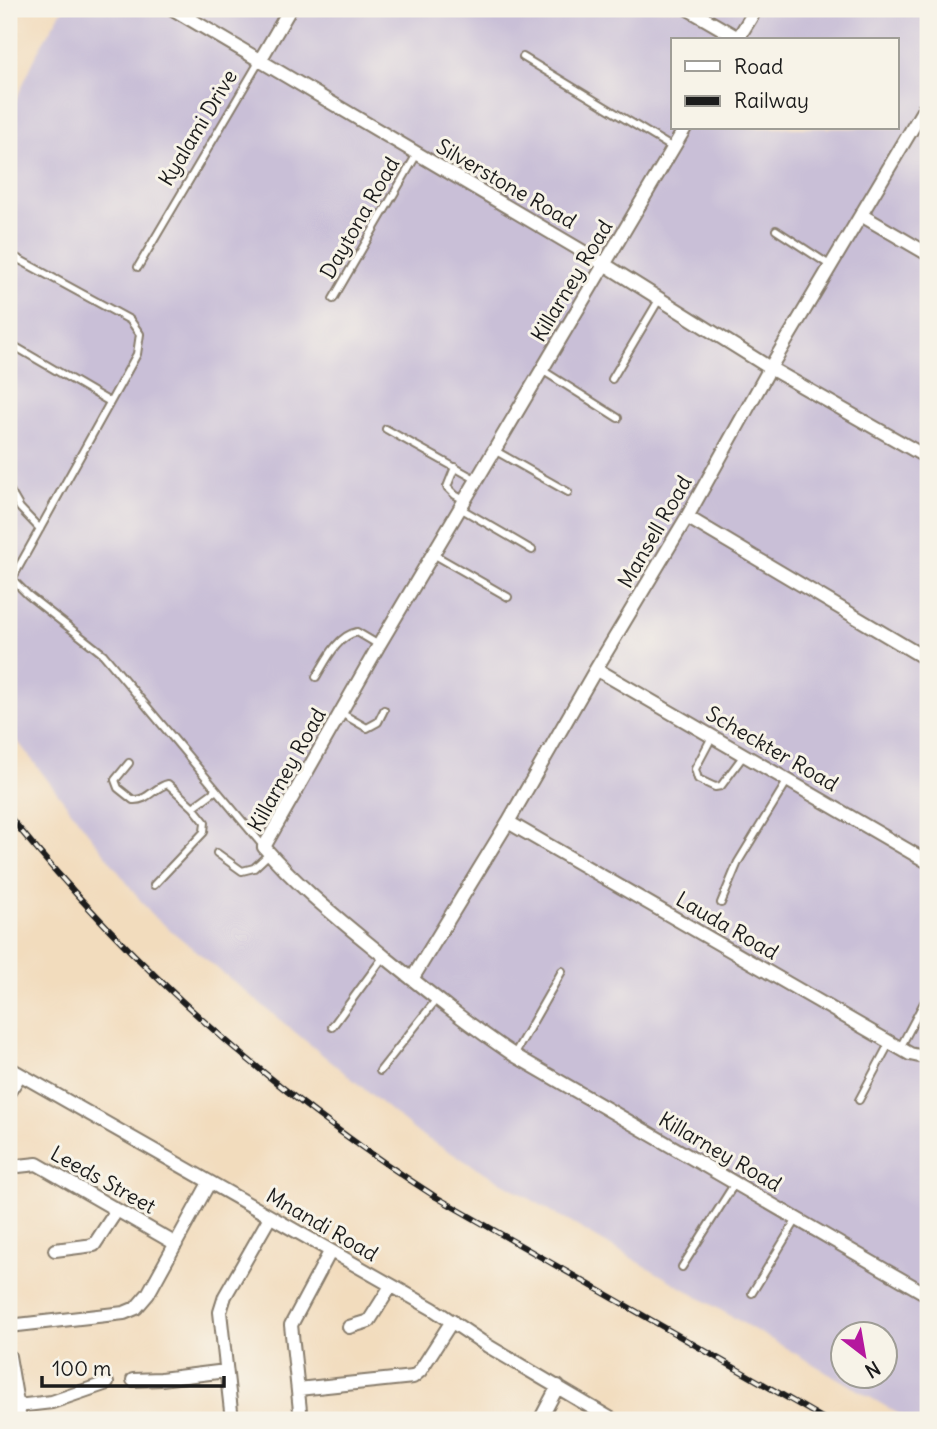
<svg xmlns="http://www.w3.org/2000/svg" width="937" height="1429" font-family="Delius,sans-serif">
<rect width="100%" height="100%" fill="#f7f3e8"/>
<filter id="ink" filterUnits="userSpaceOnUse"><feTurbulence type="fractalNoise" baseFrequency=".0143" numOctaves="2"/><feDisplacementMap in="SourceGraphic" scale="14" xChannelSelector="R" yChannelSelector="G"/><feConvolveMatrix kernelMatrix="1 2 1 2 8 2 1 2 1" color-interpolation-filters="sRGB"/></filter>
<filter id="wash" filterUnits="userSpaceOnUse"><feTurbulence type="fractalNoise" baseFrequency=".00686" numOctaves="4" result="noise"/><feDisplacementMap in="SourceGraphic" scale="28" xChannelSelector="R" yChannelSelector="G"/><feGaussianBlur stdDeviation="1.57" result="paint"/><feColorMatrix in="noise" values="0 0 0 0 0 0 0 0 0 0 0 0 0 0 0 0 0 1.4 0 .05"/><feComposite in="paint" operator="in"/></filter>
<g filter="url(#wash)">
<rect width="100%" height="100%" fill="#f2dcbd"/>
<path fill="#c9bfd7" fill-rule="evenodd" d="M63 9H928V1420H909L419 1134 151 914 9 730V115L40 47ZM673 40H897V128H673ZM842 1334H884V1376H842Z"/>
</g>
<g filter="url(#ink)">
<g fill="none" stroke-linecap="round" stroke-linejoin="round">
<defs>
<path id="service" d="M523 57 673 148
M776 230 831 266
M9 254 130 320 140 334 137 354 12 579
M138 267 259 62
M333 299 417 154
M9 343 110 402
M542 370 618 418
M612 379 660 298
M386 429 477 480
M494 450 568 492
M455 467 447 487 455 495 464 500
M9 489 20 508 40 529
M460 508 532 550
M433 554 508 597
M9 576 28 595 103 654 264 847
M316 677C326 661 337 636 357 632L379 645
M341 713 367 728 378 722 384 710
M712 737 695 769 698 779 715 787 721 786 744 755
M129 763 115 780 118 788 133 800C148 801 154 787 168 784L193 807 215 791
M217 853 242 871 254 868 269 854
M154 885 204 832 205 822 193 807
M721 903 738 862 788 780
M332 1027 384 956
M900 1048 928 995
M514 1055 562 971
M380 1071 436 1000
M859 1100 890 1042
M682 1267 735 1183
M752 1293 797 1219"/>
<path id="minor" d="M173 9 604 264 770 368 928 458
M688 9 738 38
M737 40 756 9
M259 62 290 9
M685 128 379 645 264 847C300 889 344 923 386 958 428 992 469 1025 514 1055L928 1295
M861 215 928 254
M687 517 928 660
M596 669 928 862
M508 822 910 1054 928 1058
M412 979 508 822 596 669 687 517 770 368 928 102
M9 1068 433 1309 488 1346 613 1420
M9 1092 20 1075
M9 1167 37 1164 176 1244
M55 1250 94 1245 117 1210
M9 1326 124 1313 136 1308 148 1294 209 1183
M349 1327 369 1321 391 1286
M9 1356 20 1420
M133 1380 161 1379 226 1371
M298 1389 413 1377 420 1371 452 1321
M17 1406 52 1402 107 1383
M232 1420 220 1312 225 1296 270 1217
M301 1420 291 1325 330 1252
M540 1420 558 1386"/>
</defs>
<use href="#service" stroke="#877c6c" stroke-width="10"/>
<use href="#minor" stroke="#877c6c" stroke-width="16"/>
<use href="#service" stroke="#fff" stroke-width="6"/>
<use href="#minor" stroke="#fff" stroke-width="12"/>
<defs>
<path id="rail" d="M9 816C134 969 269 1090 436 1197L826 1420"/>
</defs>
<use href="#rail" stroke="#1c1c1c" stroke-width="6"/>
<use href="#rail" stroke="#f7f3e8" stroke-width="3.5" stroke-dasharray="10" stroke-linecap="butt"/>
</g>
</g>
<g text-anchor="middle" stroke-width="6" stroke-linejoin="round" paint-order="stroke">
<g font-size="21" fill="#1c1c1c" stroke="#f7f3e8">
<text transform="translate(198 128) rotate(-59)" y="7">Kyalami Drive</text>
<text transform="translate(506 184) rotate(30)" y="7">Silverstone Road</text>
<text transform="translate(360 218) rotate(-60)" y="7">Daytona Road</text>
<text transform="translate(572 281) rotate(-59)" y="7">Killarney Road</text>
<text transform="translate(655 532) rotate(-60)" y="7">Mansell Road</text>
<text transform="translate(772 749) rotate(30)" y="7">Scheckter Road</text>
<text transform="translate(287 770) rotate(-61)" y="7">Killarney Road</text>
<text transform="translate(727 926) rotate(30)" y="7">Lauda Road</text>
<text transform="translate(720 1152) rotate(30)" y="7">Killarney Road</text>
<text transform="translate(103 1180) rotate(29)" y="7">Leeds Street</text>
<text transform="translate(322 1225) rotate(30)" y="7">Mnandi Road</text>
</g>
</g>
<rect width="937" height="1429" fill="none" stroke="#f7f3e8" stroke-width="35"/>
<rect x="671" y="38" width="228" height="91" fill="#f7f3e8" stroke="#9f9d96" stroke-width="2"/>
<rect x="685" y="61" width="35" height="10" fill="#ffffff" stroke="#9f9d96" stroke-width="2"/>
<text x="734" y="74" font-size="21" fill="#1c1c1c">Road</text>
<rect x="685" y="96" width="35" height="10" fill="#1c1c1c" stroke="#9f9d96" stroke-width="2"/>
<text x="734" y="108" font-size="21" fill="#1c1c1c">Railway</text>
<g transform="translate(864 1355) rotate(149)"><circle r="33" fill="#f7f3e8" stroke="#9f9d96" stroke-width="2"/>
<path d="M0-5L12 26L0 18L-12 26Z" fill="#b5179e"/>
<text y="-10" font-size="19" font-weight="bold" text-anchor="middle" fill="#1c1c1c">N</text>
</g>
<path d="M42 1376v10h182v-10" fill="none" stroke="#1c1c1c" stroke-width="3.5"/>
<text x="52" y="1376" font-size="21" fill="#1c1c1c" stroke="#f7f3e8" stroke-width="5" paint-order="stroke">100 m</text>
</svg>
